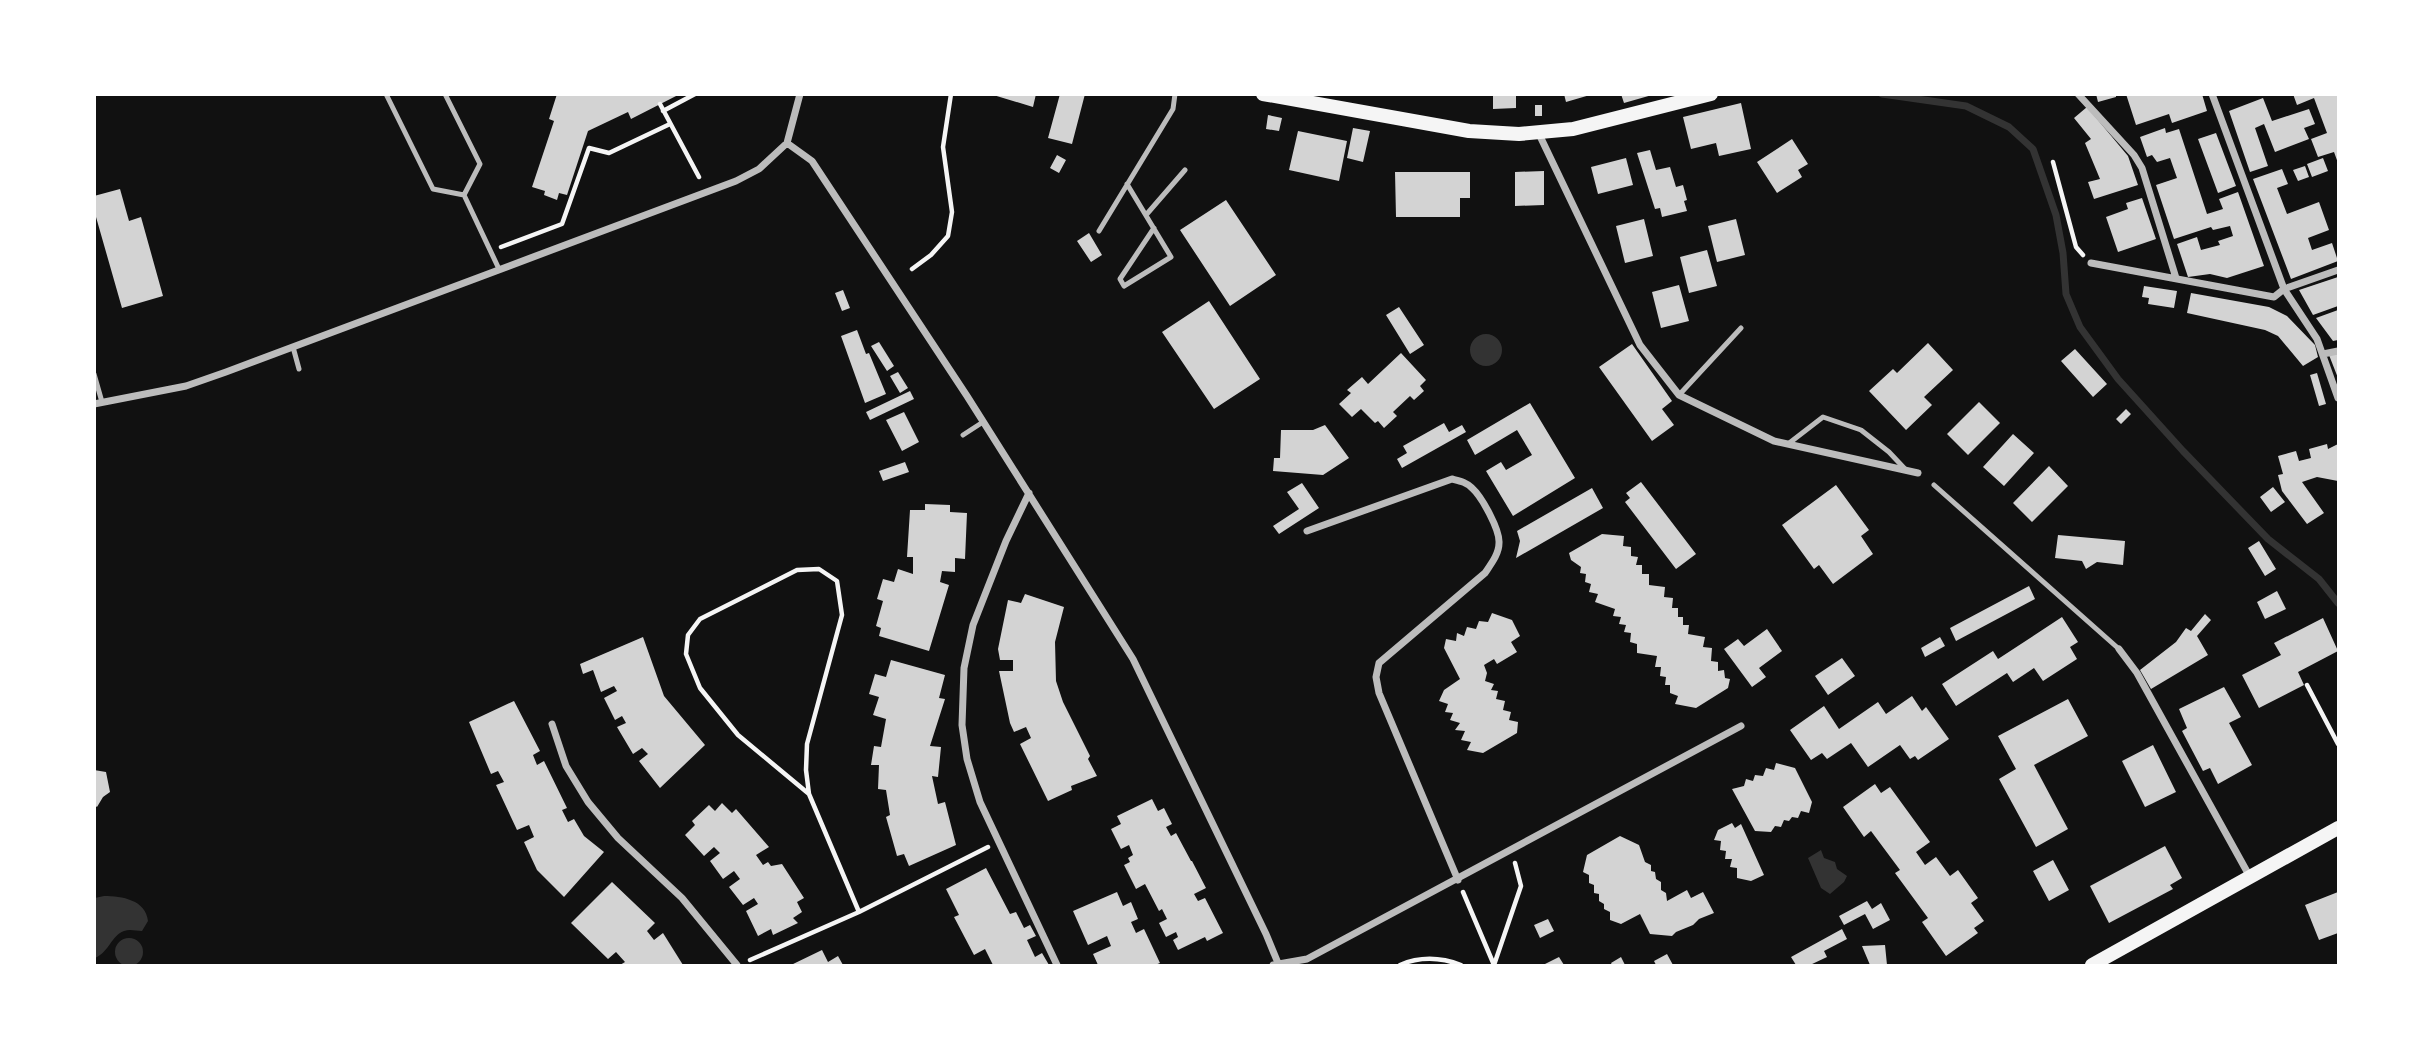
<svg xmlns="http://www.w3.org/2000/svg" width="2433" height="1060" font-family="Poppins,sans-serif">
<rect width="100%" height="100%" fill="#111"/>
<path fill="#333" d="M1470 350a16 16 0 1 1 32 0a16 16 0 1 1-32 0Z
M1821 850 1824 858 1835 862 1837 869 1847 876 1844 882 1830 894 1821 888 1808 858Z
M104 896C122 896 146 900 148 921L142 931C136 931 130 929 124 931 111 936 109 952 95 958V898Z
M115 952a14 14 0 1 1 28 0a14 14 0 1 1-28 0Z"/>
<g fill="none" stroke-linecap="round" stroke-linejoin="round">
<path stroke="#333" stroke-width="7" d="M1882 94 1966 106 2009 127 2033 149 2056 215 2063 253 2066 294 2080 327 2118 379 2183 451 2268 539 2319 579 2338 603"/>
</g>
<path fill="#d3d3d3" d="M557 94H680L631 119 628 112 588 131 567 195 559 193 557 200 544 195 545 191 532 187 554 121 549 119Z
M990 94H1036L1033 107Z
M1060 94H1085L1072 144 1048 138Z
M1493 94H1516V108L1493 109Z
M1564 94H1590V95L1566 102Z
M1621 94H1652V95L1624 103Z
M2096 94H2116V97L2098 102Z
M2126 94H2202L2207 111 2172 123 2169 114 2136 125Z
M2293 94H2338V163L2334 152 2318 157 2311 139 2327 133 2314 98 2297 105Z
M2263 98 2272 121 2309 109 2315 124 2304 128 2309 139 2275 152 2264 124 2255 128 2268 166 2250 172 2229 111Z
M1741 103 1751 149 1719 156 1716 143 1691 149 1683 117Z
M1535 105H1542V116H1535Z
M2087 107 2128 156 2138 185 2094 199 2088 182 2100 179 2085 143 2091 139 2074 118Z
M1268 115 1282 118 1279 131 1266 129Z
M1353 128 1370 131 1363 162 1347 158Z
M2165 128 2166 133 2179 129 2207 214 2223 209 2219 199 2238 192 2264 266 2227 278 2210 274 2188 277 2177 244 2197 237 2201 250 2220 245 2218 241 2233 236 2230 226 2213 230 2211 227 2174 239 2156 185 2177 178 2170 158 2157 162 2152 155 2147 157 2140 137Z
M1298 131 1347 141 1339 181 1289 170Z
M2216 133 2236 186 2218 193 2198 139Z
M1792 139 1808 164 1798 170 1802 177 1777 193 1757 162Z
M1650 150 1656 170 1670 167 1676 187 1683 185 1687 200 1684 201 1687 211 1662 217 1660 208 1655 209 1637 153Z
M1057 155 1066 160 1059 173 1050 168Z
M1626 158 1633 185 1598 194 1591 167Z
M2323 158 2328 171 2312 177 2307 164Z
M2305 166 2309 177 2298 181 2293 170Z
M2282 169 2288 184 2277 188 2287 214 2319 202 2329 230 2308 238 2312 250 2332 243 2338 261 2291 279 2253 179Z
M1544 171V205L1515 206V172Z
M1395 172H1470V198H1460V217H1396Z
M120 189 129 221 141 217 163 296 122 308 94 210V196Z
M2142 198 2156 239 2118 252 2106 217 2128 209 2126 203Z
M1226 200 1276 275 1230 306 1180 230Z
M1644 219 1653 256 1625 263 1616 226Z
M1736 219 1745 255 1717 262 1708 226Z
M1089 233 1102 255 1091 262 1077 241Z
M1707 250 1717 286 1689 293 1680 257Z
M2338 277V306L2313 315 2299 290Z
M1679 285 1689 321 1661 328 1652 292Z
M2144 286 2177 291 2174 308 2148 304 2149 298 2142 297Z
M843 290 850 308 842 311 835 293Z
M2191 293 2269 307 2287 316 2315 345 2318 357 2303 366 2278 336 2265 330 2187 313Z
M1209 301 1260 379 1214 409 1162 332Z
M1399 307 1424 345 1410 354 1386 315Z
M2338 310V340L2333 341 2316 318Z
M857 330 866 354 869 353 886 394 865 403 841 336Z
M879 342 894 366 887 371 871 346Z
M1928 343 1953 370 1924 397 1932 405 1906 430 1869 391 1893 369 1897 373Z
M1632 344 1672 401 1662 409 1674 425 1652 441 1599 367Z
M2075 349 2107 384 2093 397 2061 361Z
M1401 353 1426 380 1420 386 1424 391 1414 400 1410 396 1393 412 1397 416 1384 428 1378 421 1375 423 1361 409 1352 417 1339 404 1351 393 1347 390 1362 377 1368 384Z
M2338 353V378L2329 355Z
M898 372 908 388 900 393 890 376Z
M2317 373 2326 404 2319 406 2310 375Z
M910 391 914 399 870 420 866 412Z
M1979 402 2000 423 1968 455 1947 434Z
M1530 403 1575 478 1513 516 1486 471 1501 462 1506 470 1532 455 1517 430 1475 455 1467 440Z
M2126 409 2131 414 2121 424 2116 419Z
M904 412 919 442 902 451 886 420Z
M1444 423 1449 432 1462 425 1466 432 1402 468 1397 459 1407 453 1403 446Z
M1325 425 1349 458 1323 475 1273 471 1274 458H1280L1281 430H1313Z
M2013 434 2034 453 2004 486 1983 467Z
M2327 444 2328 449 2338 444V481L2317 477 2302 482 2324 513 2307 524 2282 491 2278 475 2283 474 2278 456 2296 451 2299 461 2311 458 2309 449Z
M905 462 909 472 883 481 879 471Z
M2049 466 2068 486 2032 522 2013 503Z
M1641 482 1696 554 1676 569 1625 502 1630 498 1626 493Z
M1302 483 1319 508 1279 534 1273 526 1299 509 1287 492Z
M1836 485 1869 530 1861 536 1873 554 1833 584 1819 565 1814 569 1782 525Z
M2273 487 2285 502 2271 512 2260 497Z
M1592 488 1603 508 1516 558 1520 541 1517 531Z
M925 504 950 505V512L967 513 965 559 955 558V572L942 571 940 582 949 585 929 651 879 636 881 628 876 626 883 601 877 599 883 579 894 582 898 569 913 574V557H907L910 510H925Z
M1602 534 1624 536 1623 546 1631 547V556L1638 557 1636 565H1642V574H1649V585L1665 587 1664 597 1673 598 1672 608H1678V617H1683V625H1689L1688 634 1705 637 1703 647 1712 648 1711 661 1718 662V671L1724 670 1725 678 1730 679 1728 688 1696 708 1675 704 1678 696 1670 693V685H1665L1666 677 1660 676 1661 667H1655L1657 656 1637 653V644L1630 642 1631 633 1624 632 1626 625 1619 624 1621 617 1613 616 1615 609 1595 602 1598 594 1589 592 1591 584 1585 582 1586 574 1580 573 1581 567 1571 560 1569 553Z
M2058 535 2125 541 2123 565 2097 562 2086 569 2082 561 2055 558Z
M2259 541 2276 569 2265 576 2248 548Z
M2029 586 2035 599 1956 641 1950 628Z
M2277 591 2286 609 2265 619 2257 602Z
M1025 594 1064 607 1055 642 1056 681 1063 702 1090 756 1088 759 1097 776 1071 786 1072 790 1048 801 1020 744 1031 738 1026 727 1014 732 1010 723 999 671H1013V660H1000L998 649 1008 600 1021 603Z
M1492 613 1512 620 1520 636 1511 642 1517 652 1497 664 1494 659 1484 665 1487 673 1485 681 1494 684 1491 690 1498 691 1496 699 1505 701 1503 710 1511 712 1509 720 1518 722 1517 733 1483 753 1467 750 1471 742 1461 740 1465 731 1455 730 1460 723 1450 720 1453 713 1445 712 1448 704 1439 701 1444 690 1460 679 1444 648 1446 639 1456 641 1457 633 1464 636 1467 627 1476 629 1479 621 1488 622Z
M2205 614 2211 620 2197 636 2208 655 2151 689 2140 670 2176 642 2186 628 2191 631Z
M2062 617 2078 642 2070 647 2077 659 2043 681 2034 668 2013 682 2007 673 1956 706 1942 684 1993 651 1998 659Z
M2323 618 2338 651 2298 672 2304 685 2259 708 2242 675 2281 655 2274 643Z
M1767 629 1782 651 1759 668 1766 677 1752 687 1724 649 1738 639 1744 646Z
M643 637 664 696 705 745 660 788 639 761 648 754 642 748 633 754 617 727 626 723 622 716 615 720 604 698 617 691 614 686 601 692 593 670 583 674 580 664Z
M1940 637 1945 646 1925 657 1921 648Z
M1842 658 1855 676 1828 695 1815 676Z
M891 660 945 675 939 698 945 699 930 746 941 747 938 777 932 776 938 804 945 802 956 845 909 866 904 854 897 856 886 817 890 815 886 790 878 789 879 765H871L874 746 881 747 886 719 873 715 879 697 869 694 875 674 886 677Z
M2224 687 2241 717 2229 723 2252 765 2218 784 2210 768 2203 771 2182 731 2187 728 2179 709Z
M1912 696 1922 711 1926 707 1949 739 1918 760 1915 756 1910 759 1900 745 1868 767 1851 743 1827 759 1822 753 1811 760 1790 730 1824 706 1839 729 1878 702 1886 714Z
M2068 699 2088 736 2034 765 2068 829 2036 847 1999 779 2016 769 1998 736Z
M514 701 540 751 533 755 537 765 544 761 567 808 562 810 568 822 574 819 584 836 604 852 564 897 537 870 524 842 534 837 529 825 517 830 496 785 504 782 498 771 491 774 469 722Z
M2153 745 2176 792 2145 807 2122 761Z
M1776 763 1795 768 1812 802 1809 813 1801 811 1798 818 1792 817 1789 821 1784 820 1781 827 1775 826 1771 832 1755 831 1732 789 1744 786 1746 779 1753 781 1755 775 1763 776 1766 768 1774 770Z
M94 770 106 772 110 792 103 797 97 807 94 805Z
M1875 784 1881 793 1890 787 1930 842 1916 852 1925 865 1936 857 1950 876 1958 870 1978 898 1971 903 1984 921 1974 928 1978 933 1946 956 1922 922 1928 918 1895 873 1900 870 1871 831 1864 837 1843 807Z
M1152 799 1158 811 1164 808 1172 824 1166 827 1171 836 1176 833 1191 861H1192L1206 888 1194 894 1198 901 1205 898 1223 933 1207 941 1205 937 1178 950 1173 940 1178 937 1176 932 1166 937 1159 923 1167 919 1162 909 1159 911 1145 884 1136 889 1124 865 1130 862 1128 858 1133 855 1129 845 1121 849 1111 829 1121 824 1117 816Z
M722 803 732 813 736 809 769 847 756 855 763 865 768 862 771 866 782 864 804 898 797 902 802 912 793 918 798 923 773 935 771 929 758 936 746 911 758 904 754 898 743 905 729 887 740 879 734 871 723 879 710 861 720 853 714 847 704 856 685 835 695 825 692 821 709 805 715 811Z
M1732 823 1735 828 1741 824 1764 875 1751 881 1737 878V868L1730 867 1732 859H1725L1726 851 1720 850 1721 841 1714 840 1718 830Z
M1620 836 1639 845 1645 862 1651 865V871L1655 872 1656 879 1661 882V890L1666 893 1667 901 1687 890 1691 898 1703 892 1714 913 1699 919 1693 925 1676 932 1672 936 1650 934 1640 914 1621 924 1610 920V912L1604 909V904L1599 901V894L1594 893V885L1589 883V875L1583 872 1587 855Z
M2165 846 2182 878 2170 885 2173 889 2109 923 2090 886Z
M2053 860 2069 890 2049 901 2033 871Z
M986 868 1010 914 1016 912 1024 928 1030 925 1036 936 1027 940 1035 957 1042 953 1049 965H993L985 949 974 955 954 917 959 915 946 889Z
M612 882 655 923 647 931 654 940 663 933 683 965H620L625 962 616 952 608 959 571 923Z
M1117 892 1123 906 1131 902 1138 919 1131 922 1136 933 1144 929 1160 963 1155 965H1098L1093 954 1111 946 1107 936 1088 945 1073 911Z
M2338 892V933L2319 940 2305 905Z
M1867 901 1872 909 1881 903 1890 920 1873 929 1865 914 1844 925 1839 916Z
M1548 919 1554 931 1540 938 1534 925Z
M1842 929 1847 939 1824 951 1827 957 1810 965H1796L1791 957Z
M1885 945 1887 965H1870L1862 946Z
M822 950 828 962 838 956 843 965H791Z
M1667 954 1673 965H1656L1654 961Z
M1559 957 1564 965H1543Z
M1621 957 1625 965H1612L1611 963Z"/>
<g fill="none" stroke-linecap="round" stroke-linejoin="round">
<path stroke="#f5f5f5" stroke-width="4.5" d="M660 104 699 177
M663 111 695 94
M2053 162 2076 247 2083 255
M501 247 562 224 589 148 609 153 670 124
M912 269 931 255 948 236 952 212 943 147 951 94
M2307 685 2338 744
M809 794 806 770 807 744 842 615 837 581 819 569 797 570 700 619 688 635 686 654 700 688 738 735 809 794 859 912
M1463 892 1494 965
M750 960 859 912 988 847
M1400 965C1421 956 1440 957 1461 965
M1494 965 1521 886 1515 863"/>
<path stroke="#bcbcbc" stroke-width="5" d="M386 94 433 189 464 195
M445 94 480 164 464 195
M1127 184 1171 257 1124 286 1120 279 1154 228
M464 195 499 269
M1146 215 1185 170
M1099 231 1173 109 1175 94
M293 347 299 369
M94 374 102 402
M1679 395 1741 328
M963 435 983 422
M1788 444 1823 417 1861 430 1889 452 1905 469
M1934 485 2119 649"/>
<path stroke="#bcbcbc" stroke-width="7" d="M2078 94 2134 155 2142 168 2176 278
M2212 94 2284 289 2317 339 2338 398
M1539 134 1640 345 1679 395 1774 441 1918 473
M787 143 812 161 967 396 1133 659 1266 934 1278 963
M2091 263 2274 297 2284 289 2338 270
M2323 354 2338 351
M94 404 186 386 226 372 736 181 759 169 787 143 800 94
M1029 493 1006 541 973 625 964 668 962 725 967 759 980 802 1057 965
M1307 531 1452 479C1460 481 1466 482 1472 488 1482 497 1500 530 1499 543 1499 554 1491 564 1485 573L1379 663 1376 677 1379 693 1458 880
M2119 649 2137 673 2250 877
M552 724 566 766 588 802 618 838 682 898 737 965
M1273 965 1307 959 1741 726"/>
<path stroke="#f5f5f5" stroke-width="14" d="M1263 94 1469 131 1519 134 1573 129 1711 94
M2092 965 2338 828"/>
</g>
<rect width="2433" height="1060" fill="none" stroke="#ffffff" stroke-width="192"/>
</svg>
